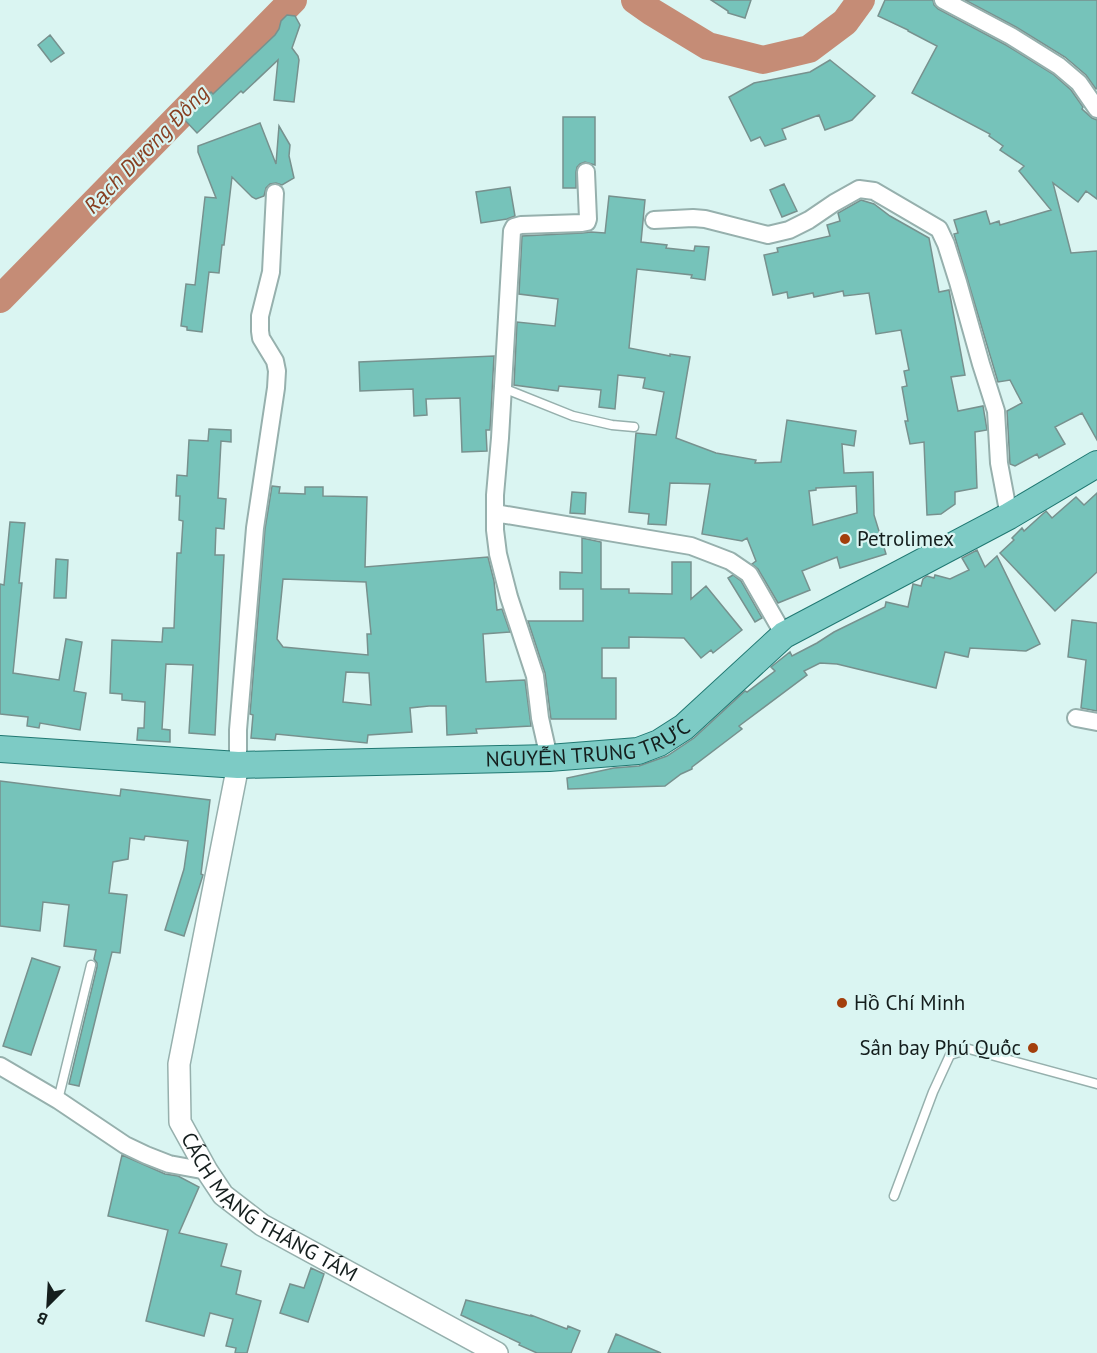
<svg xmlns="http://www.w3.org/2000/svg" width="1097" height="1353" font-family="'PT Sans',sans-serif">
<rect width="100%" height="100%" fill="#daf5f2"/>
<g fill="none" stroke-linecap="round" stroke-linejoin="round">
<path stroke="#c58c76" stroke-width="28" d="M635 0 652 12 708 46 763 60 809 49 845 22 861 0
M0 299 293 0"/>
</g>
<path fill="#76c3ba" stroke="#77918e" stroke-width="1.5" fill-rule="evenodd" d="M711 0H751L745 18 728 13V11Z
M885 0H933L934 5 938 9 1006 45 1053 74 1071 90 1083 107 1082 109 1092 118 1097 120V199L1086 191 1078 202 1053 183 1071 253 1097 251V440L1082 413 1055 427 1065 444 1039 458 1037 454 1015 466 1010 464 1007 411 1022 403 1010 380 998 382 954 234 958 233 954 220 986 211 990 224 999 221 1000 225 1051 210 1019 171 1024 166 1000 150 1003 146 989 136 990 134 912 93 937 46 908 31V30L878 16Z
M965 0H1097V88L1096 89 1086 75 1065 57 1016 27Z
M287 15 295 16 300 25 292 48 298 56 299 60 294 102 274 100 278 60 243 93 241 91 197 133 183 118 211 92 213 94 275 35 279 29 281 21Z
M50 35 64 53 51 62 38 45Z
M830 60 875 96 852 120 825 130 819 115 782 129 786 139 765 146 760 137 751 141 729 97 754 83 810 72Z
M563 117H595V165L585 162 580 164 577 167 576 172V188H563Z
M260 123 276 164 279 126 290 145 289 156 294 178 282 185 276 183 270 184 266 188 264 196 256 199 252 197 232 177 224 245H222L219 273 209 272 202 332 187 330V327L181 326 186 284 195 285 205 197 216 198 198 152V146Z
M784 184 797 211 782 217 770 190Z
M510 187 515 216 507 219 481 223 476 192Z
M609 196 645 200 641 242 667 245 666 248 694 251 695 246 709 247 705 280 691 278 692 275 637 269 629 348 670 356V354L690 357 676 438 716 453 756 460 755 463 781 462 787 420 856 431 854 446 842 444 844 473 873 472 874 515 886 554 840 568 837 557 802 571 810 590 778 603 758 569 752 564 756 561 747 538 742 541 702 534 710 484 670 483 666 525 648 524 649 514 629 512 636 433 656 435 664 392 643 388 645 378 618 375 615 409 599 407 601 390 559 386 558 391 514 385 517 322 555 326 558 299 519 294 522 236 582 233 591 232 605 233ZM856 486 857 513 813 525 809 491 816 490V488Z
M861 200 874 204 890 216 929 238 939 292 949 290 965 375 951 377 958 411 983 406 987 430 975 432 977 488 955 492V504L941 514 927 515 924 442 910 444 905 421H908L902 387 907 386 904 371 909 370 901 330 876 334 869 293 844 296 843 291 814 297 813 293 788 298 787 292 773 295 764 255 778 252 777 248 830 236 827 225 840 221 838 213Z
M494 356 490 430H486L487 451 462 452 460 398 426 399 427 415 414 416 413 389 360 391 359 362Z
M209 429 231 430V442L221 441 218 498 226 499 224 529 216 528 215 555H224L215 735 189 733 193 665 166 664 162 729 170 730V742L137 740 138 728H144L145 702 122 700V694L110 693 112 640 162 642 163 628H174L177 553H181L183 521 179 520 180 496H176L177 475 187 476 189 440 208 441Z
M272 486 280 487 279 493 305 494V487H323V496L367 497 365 567 488 557 494 581 497 610 502 609 510 632 483 634 486 682 525 680 531 726 476 729 477 733 447 735 446 706H429L410 708 412 732 368 735 367 743 276 734 275 740 251 738 253 715 250 714 265 529ZM283 579 366 582 371 634H367L368 655 283 647 277 639ZM346 672 369 673 371 705 343 702Z
M572 492 586 493 585 514 570 513Z
M1097 493V572L1055 611 1000 553 1014 540 1012 538 1022 528 1024 531 1045 512 1046 511 1052 518 1076 497 1084 505Z
M10 522 25 523 19 583H22L13 673 59 680 66 639 82 642 74 691 86 693 80 730 40 723 39 728 27 726 28 717 0 714V584L4 585Z
M582 538 601 542V589H629V593L672 594V562H691V599L706 586 742 630 713 653 711 650 701 658 684 638 629 637V648H602V678H616V719H551L545 673 528 621H583V589H560V572L582 573Z
M977 550 985 567 997 556 1040 644 1026 651 970 648 968 657 945 652 936 688 837 664 820 663 804 671 807 675 739 726 742 729 692 767V769L681 774 665 786 568 789 567 778 614 768 639 766 667 756 694 738 745 691 747 692 775 671 771 667 790 652 792 656 817 643 834 632 885 607 886 602 908 607 913 584 921 586 923 579 927 576 934 578 935 575 950 579 969 570 962 558Z
M56 559 68 560 66 598H54Z
M733 575 741 581 762 618 755 622 728 578Z
M1072 620 1097 623V711L1081 708 1086 660 1068 657Z
M0 781 120 796 121 789 210 800 201 874 203 875 184 936 165 930 184 869 188 841 145 836 144 840 130 838 128 859 113 862 109 893 127 895 120 953 112 952 79 1086 69 1084 97 967V963L94 959 96 950 64 946 69 905 43 902 40 931 0 926Z
M32 958 60 967 31 1055 3 1046Z
M122 1155 165 1174 178 1176 199 1187 179 1233 227 1244 221 1266 241 1271 236 1294 261 1301 247 1353H235L236 1348 226 1346 233 1319 210 1313 204 1336 146 1321 168 1230 108 1216Z
M311 1268 324 1274 308 1322 280 1313 290 1284 304 1288Z
M466 1300 531 1316V1315L567 1329 568 1326 580 1331 571 1353H537L519 1345 520 1343 461 1315Z
M616 1334 661 1353H608Z"/>
<g fill="none" stroke-linecap="round" stroke-linejoin="round">
<defs>
<path id="service" d="M503 388 573 416 612 425 634 427
M58 1100 91 965
M894 1196 933 1092 950 1055 969 1049 1097 1084"/>
<path id="minor" d="M943 0 1011 36 1059 66 1079 83 1097 109
M654 220 693 218 705 219 768 235 789 230 809 220 834 203 859 189 874 191 939 229 946 244 958 282 981 364 996 411 999 463 1009 516
M495 513 691 546 730 561 749 574 784 635
M1076 718 1097 722
M549 758 540 718 535 676 509 597 498 554 495 530V495L500 438 512 231 514 227 521 225 582 223 587 222 588 219 586 172
M238 765V730L255 528 276 388 277 371 275 361 261 338 260 331V316L271 272 275 193
M0 1066 58 1100 125 1145 146 1155 169 1164 207 1171"/>
<g id="tertiary">
<path id="s1" d="M238 765 179 1064 180 1122 207 1171 223 1195 262 1225 497 1353"/>
</g>
<g id="primary">
<path id="s2" d="M0 749 238 765 549 758 638 751 659 743 684 727 784 635 1009 516 1097 464"/>
</g>
</defs>
<use href="#service" stroke="#96b0ad" stroke-width="11"/>
<use href="#minor" stroke="#96b0ad" stroke-width="20"/>
<use href="#tertiary" stroke="#96b0ad" stroke-width="24"/>
<use href="#primary" stroke="#207872" stroke-width="28"/>
<use href="#service" stroke="#fff" stroke-width="8"/>
<use href="#minor" stroke="#fff" stroke-width="16"/>
<use href="#tertiary" stroke="#fff" stroke-width="21"/>
<use href="#primary" stroke="#7dcbc5" stroke-width="26"/>
</g>
<g fill="#a33f0c" stroke="#daf5f2" stroke-width="2">
<circle cx="845" cy="539" r="6"/>
<circle cx="842" cy="1003" r="6"/>
<circle cx="1033" cy="1048" r="6"/>
</g>
<g text-anchor="middle" stroke-width="4.5" stroke-linejoin="round" paint-order="stroke">
<g font-size="21" fill="#141e1d" stroke="#daf5f2" text-anchor="start">
<text x="857" y="546">Petrolimex</text>
<text x="854" y="1010">Hồ Chí Minh</text>
<text x="1021" y="1055" text-anchor="end">Sân bay Phú Quốc</text>
</g>
<g font-size="21" fill="#141e1d" stroke="#daf5f2">
<text dy="7" stroke="none"><textPath href="#s2" startOffset="591">NGUYỄN TRUNG TRỰC</textPath></text>
<text dy="7" stroke="none"><textPath href="#s1" startOffset="490">CÁCH MẠNG THÁNG TÁM</textPath></text>
</g>
<g font-size="22" font-style="italic" fill="#873f21" stroke="#daf5f2">
<text transform="translate(146 149) rotate(-46)" y="8">Rạch Dương Đông</text>
</g>
</g>
<g transform="translate(48 1305) rotate(204)" stroke="#daf5f2" stroke-width="4.5" paint-order="stroke">
<path d="M0-4.5L10 22L0 15L-10 22Z" fill="#141e1d"/>
<text y="-9" font-size="16" font-weight="bold" text-anchor="middle" fill="#141e1d">B</text>
</g>
</svg>
